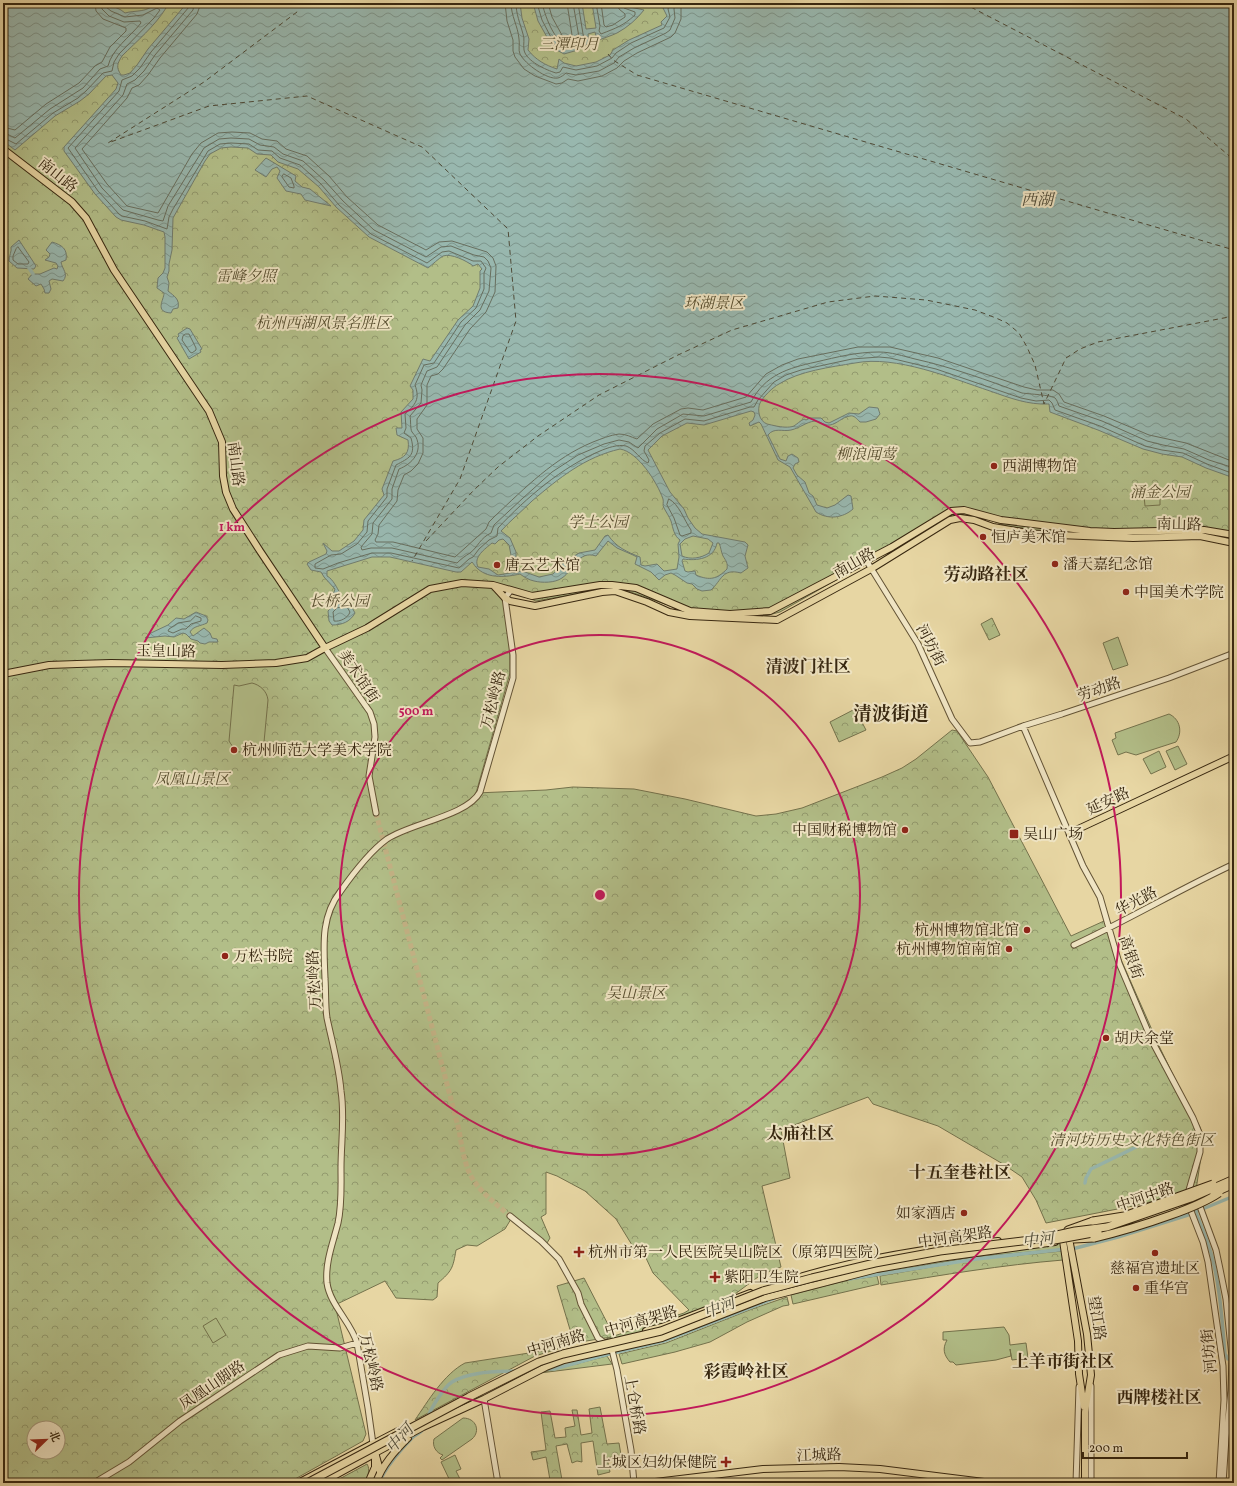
<svg xmlns="http://www.w3.org/2000/svg" width="1237" height="1486" font-family="Vollkorn,'Noto Serif SC',serif">
<defs>
<pattern id="park-crowns" width="20" height="18" patternUnits="userSpaceOnUse"><rect width="20" height="18" fill="#b2be88"/><path d="M2 6a3 3 0 1 1 6 0M12 15a3 3 0 1 1 6 0" fill="none" stroke="#929a6e"/></pattern>
<pattern id="water-waves" width="16" height="10" patternUnits="userSpaceOnUse"><rect width="16" height="10" fill="#98b7ae"/><path d="M0 5q4-4 8 0t8 0" fill="none" stroke="#7d958c"/></pattern>
</defs>
<rect width="100%" height="100%" fill="#e7d6a3"/>
<filter id="stains"><feTurbulence type="fractalNoise" baseFrequency=".005" numOctaves="4"/><feColorMatrix values="0 0 0 0 .2 0 0 0 0 .09 0 0 0 0 .02 0 0 0 .5 -.17"/></filter>
<radialGradient id="worn" r=".72"><stop offset=".6" stop-color="#630" stop-opacity="0"/><stop offset="1" stop-color="#630" stop-opacity=".3"/></radialGradient>
<path fill="url(#park-crowns)" stroke="#74724c" fill-rule="evenodd" d="M3 3H1234V534L1194 531 1101 535 1063 533 1006 526 976 515H959L941 520 780 612 761 617 694 614 622 589 610 588 536 601 502 588 510 650V673L476 793 546 790 573 787 634 789 685 799 756 816 776 814 802 808 882 777 902 768 916 759 952 730 957 731 988 777 1071 936 1104 921 1160 1048 1178 1085 1200 1127 1204 1137 1196 1190 1138 1205 1046 1223 1036 1200 1022 1177 1003 1164 938 1126 873 1104 868 1097 781 1130 790 1178 762 1186 781 1267 762 1274 731 1297V1299L662 1327 605 1342 604 1340 611 1337 574 1343 557 1286 584 1278 614 1336 684 1313 689 1310 653 1273 646 1258 632 1245 616 1219 585 1191 557 1176 546 1172V1214L541 1217 550 1238 547 1243 511 1219 505 1229 477 1246 467 1245 456 1250C453 1268 452 1271 438 1283L437 1297 433 1300 396 1298 385 1281 335 1305 366 1434 363 1441 288 1483H3ZM34 1428H58V1452H34Z
M992 618 1000 635 989 640 981 624Z
M855 709 866 730 839 742 830 722Z
M1062 1242V1249L975 1257 880 1273 879 1271 941 1259Z
M1063 1251V1260C1002 1265 942 1275 881 1285L880 1276 976 1259Z
M877 1276 879 1284 793 1304 791 1295 849 1280Z
M787 1297 789 1305 783 1306 747 1322 710 1342 675 1352 622 1364 619 1354 666 1343 752 1309Z
M561 1348 535 1356 415 1420C428 1401 444 1374 465 1363Z
M607 1356 612 1364 540 1373Z
M600 1407 607 1444 619 1443 621 1455 607 1458 610 1472 598 1475 593 1441 581 1443 582 1462 577 1461 572 1463 567 1444 556 1446 562 1480H550L546 1457 533 1460 531 1452 546 1450 541 1412 550 1411 555 1438 566 1437 565 1428 575 1426 572 1410H577L581 1435 592 1433 589 1409Z
M367 1464C371 1470 367 1477 365 1483H332Z"/>
<path fill="#b2be88" stroke="#74724c" d="M1160 495V505L1145 506 1144 496Z
M1118 637 1128 665 1113 670 1103 643Z
M252 683C260 685 267 691 268 700L264 742C255 759 238 757 229 741L234 685 239 686Z
M1169 714C1180 719 1183 732 1176 742L1136 755 1126 752 1118 755 1112 740 1116 738 1115 733Z
M1178 746 1187 764 1175 770 1166 751Z
M1159 751 1166 767 1151 774 1143 759Z
M216 1318 226 1335 213 1343 203 1326Z
M1004 1327 1009 1335 1010 1345 1026 1343 1028 1358 1012 1360 1010 1349 1011 1356 996 1360 956 1365 953 1362H950C944 1355 942 1349 947 1340H943V1332Z
M463 1418C476 1418 481 1431 472 1439L442 1460 440 1458 443 1455C436 1453 432 1446 434 1439Z
M455 1455 461 1469 456 1471 462 1483H451L441 1462Z"/>
<path fill="url(#water-waves)" stroke="#717d6f" fill-rule="evenodd" d="M3 3H108C114 8 120 8 125 13 135 10 148 13 155 3H163L162 5H165L166 8C155 26 137 41 122 56 117 64 116 67 121 75H124L130 73 137 65 148 49 187 3H520L522 18 529 39 528 50C536 60 545 65 557 69L559 59 564 63 576 66 596 62 610 55 613 50 629 40 662 25 661 22 667 16 663 8 667 3H1234V478L1206 468 1182 457 1162 454 1143 449 1098 430 1050 412 1049 404C1028 405 1010 398 990 391 951 378 896 355 855 363 831 367 799 371 779 384 773 387 763 397 760 403 757 410 759 421 767 424 770 425 773 425 776 426 781 427 789 428 794 426 797 424 800 421 804 419L806 420 810 418H821L825 422 829 423 849 413 859 414 869 407 878 408 880 414 876 419 866 422H860C857 419 854 415 850 416 842 417 837 424 830 425 824 426 820 421 815 421 806 422 800 428 791 430 783 432 774 427 768 435L780 459 786 461 788 456 792 454 798 458 799 462 795 464 793 468 797 475 805 482 809 493 813 496 817 505 827 508 835 505 848 495 851 496 853 509C843 518 828 520 816 512L790 467 778 460 761 424 759 422 750 426 749 423 753 420 755 415 754 412 751 411 704 425 687 423 662 436 648 450 670 492 684 509 688 518 695 528 702 534 745 542 748 545 745 556 748 568 741 573C722 568 722 580 711 590L702 591 697 589 692 584 687 583 675 575 671 573 665 575 659 580 651 572 635 564 637 557 633 555 617 548 608 541 596 556C578 550 574 570 562 578 555 583 542 583 534 581 529 580 524 577 520 574 507 577 489 579 478 569 475 567 474 564 472 562L461 572H456L390 557H372L327 571V576C333 579 337 588 340 593L338 601 339 604 346 601 349 602 355 613C350 622 342 625 332 625L329 621 328 611 336 603 333 595 335 589 324 577 321 572 311 570 307 564 309 562 326 554 327 551 323 543 332 551H339L354 541 363 530 364 520 384 495 382 489 393 461C405 458 410 453 408 440L397 435 396 428H402L401 412 413 399V390L410 386 423 359 430 361 458 320 473 306 480 288V271L482 269 478 264 473 266C467 261 451 253 443 256 438 259 433 264 428 268L369 237 336 207 319 187 298 169 278 162 271 155 257 154 248 148 231 147 221 148 210 154 205 161 173 218 172 250 169 264V271L167 277 169 283 168 291C174 296 180 299 178 308L173 309 171 313C154 312 164 300 164 293L157 288 158 278 163 273 165 268V237L164 232 144 225 121 220 116 217 95 194 64 151V147L116 89 118 83 112 75 106 76 89 94 80 101 55 116 15 150 3 141ZM620 449C638 452 657 482 663 499 664 502 662 505 664 508 666 512 669 516 671 521 673 528 674 536 680 540L678 544 679 557 677 569 664 571 657 564 645 566 641 565 640 557C627 552 616 547 608 535L605 536 595 550 579 553 562 564 553 574 539 577 522 571 498 575 489 569 478 567C473 557 485 549 492 543L495 544 499 540 503 539 509 545 512 560 516 561V552L510 538 501 531C510 521 522 511 532 501 559 478 585 457 620 449ZM693 536 708 539 713 543 709 553C701 558 691 560 682 556L680 544 685 539ZM717 543H719C721 547 721 552 723 556 726 561 728 563 727 569 717 579 710 581 696 575L695 571 688 572 685 571 682 561 683 559C697 561 714 559 717 543Z
M533 3H582L586 29 596 28 592 3H625L630 7 644 10C637 19 628 27 617 33 611 36 603 38 597 41L595 32 588 34 589 43 578 50 564 54 553 48 538 21Z
M266 158 296 176 295 181 302 187 310 189 331 206 305 200 301 194 286 191 277 178 280 171 277 167 272 169 266 177 255 170Z
M19 240 36 266 34 269 17 268 9 261C9 256 12 251 11 247Z
M52 242C62 245 68 249 66 260L61 262C62 269 69 274 63 281L52 279 49 281 51 289 49 293H45L44 289 41 284 36 286 28 279 32 274H40L54 268 57 269 58 266 56 263 45 260 49 257 50 254 46 250Z
M187 328 190 329 202 349 200 350 201 352 189 359 177 338 179 336 178 334Z
M196 612 206 616 208 620 207 623C201 626 193 626 190 632L193 636 204 628 210 633 212 638 217 639 218 642H209L205 644 200 643 198 641 191 639 186 634 183 633 174 637 165 636 145 638 151 633 168 625 176 618 184 619Z"/>
<g fill="none" stroke-linecap="round" stroke-linejoin="round">
<path stroke="#686f5f" stroke-width="1" d="M189 3V7L151 52 140 68 132 76 122 80 119 91 68 148 98 191 119 214 122 216 145 221 167 229 169 217 173 209 208 151 220 144 231 143 249 144 258 150 272 151 280 158 300 165 321 184 339 205 371 234 427 263 442 252 449 251 473 261H481L486 268 484 273V289L476 308 461 322 434 363 424 365 415 385C420 399 416 404 405 414L406 428 404 433 411 438C416 456 409 458 396 465L387 489V497L368 521 367 532 357 544 341 554 331 555 315 564V568L323 569 338 563 372 553H391L459 568 469 559 473 557 479 549 489 540 497 536 498 528C526 498 562 467 600 451 607 448 618 444 626 446 635 449 640 460 648 463L649 460 644 451 645 446 660 433 685 419 704 421 750 407H754L758 400 774 382 786 375 801 370 852 359 879 357 890 358 936 369 1021 398 1036 401 1049 400 1052 403 1055 410 1100 426 1145 446 1162 450 1183 453 1207 464 1234 474
M194 3 193 10 155 55 144 71 135 80 127 84 123 95 75 148 102 188 123 210 158 220 163 221 168 206 204 148 219 139 231 138 249 139 260 145 274 147 283 154 303 161 325 181 343 201 374 230 426 257 441 247 451 246 474 255 484 257 488 261 491 268 489 291 480 310 465 325 437 367 427 371 421 385 422 390 421 403 410 416C411 420 410 429 412 432 413 434 415 435 416 437 423 452 412 464 399 469L392 489V499L373 523 372 534 361 547 362 550 371 548H392L457 563C461 559 465 556 470 553 478 547 480 538 491 533L494 525 523 498 552 472 578 455 604 444 619 440 629 442 638 448 657 429 683 414 704 416 751 402C765 375 788 368 816 362 837 357 857 352 879 352 891 352 903 356 915 359 951 367 987 380 1022 393 1028 394 1052 395 1055 398 1057 400 1058 403 1059 406L1102 421 1147 441 1163 445 1184 449 1209 460 1234 468
M201 3 197 14 160 58 148 75 139 85 132 88 127 98 82 149 107 184 127 206 158 213 192 154 201 143 218 133 232 132 250 133 262 139 277 141 286 149 307 156 329 176 347 197 378 225 426 250 439 242 452 241 487 252 493 258 496 266 495 292 486 312 470 329 443 369 438 374 431 376 427 385V405L417 419V429L423 438V453L418 464 411 471 404 475 398 490 397 501 379 525 378 534 375 540 376 542H393L455 557 486 529 489 522 495 516C525 488 554 458 593 442 601 439 610 435 619 434 626 434 631 437 637 439L653 424 681 409 688 408 703 410 746 397 766 374 782 365 798 359 858 347H890L938 358 1024 387 1037 390H1053L1059 394 1064 402 1104 416 1149 435 1186 443 1234 462
M505 3 507 21 513 40V51L515 57 524 69 535 76 556 84 562 83 568 79 578 81 602 76 617 68 624 61 637 53 671 37 675 33 681 19V3
M511 3C511 16 518 26 519 39 520 44 518 50 520 54 525 64 547 80 558 78 561 77 564 75 566 73L576 75 599 71 614 63 619 57 634 48 666 33 670 30 675 18 674 9 675 3
M516 3C516 14 520 23 523 34 525 39 523 44 524 50 526 61 546 70 556 73L560 72 563 67 576 70 597 66 612 58 616 53 631 43 664 28 670 17 668 9 670 3
M537 3 542 20 555 45 564 50 576 46 584 40 578 3
M542 3C545 15 553 39 565 44L574 41 579 37 573 3
M548 3 552 17 563 37 565 38 572 35 567 3
M596 3 600 26 599 31 601 34C616 28 623 26 635 15V12L624 8 623 3
M601 3 604 25 606 27 613 25 625 17V14L619 9 618 3
M3 127 15 130 46 104 79 83 95 66 102 62 110 47 126 31V28L103 19 96 11 95 3
M3 133 7 134 15 138 50 109 83 88 100 69 108 66C112 49 130 37 141 23L140 21 124 22 109 16 102 9 101 3
M3 138 6 139 16 144 53 113 78 98 86 91 103 73 112 71 114 62 119 54 154 18 160 10 157 8 143 15 125 17 111 11 106 7V3
M284 174 291 178 294 186V188L289 187 282 177Z
M18 247 29 262 28 264H18L13 260V256L16 249Z
M186 334H189L196 348V350L192 353 190 352 182 340 183 336Z
M669 499C679 504 684 520 691 530V533L682 536 680 535 674 518 667 505Z
M347 607 350 612C348 618 340 622 334 621L333 612 337 608Z
M196 616 201 618V621L191 624 186 629H182L173 633 168 631 169 629 178 623 190 621Z"/>
<path stroke="#98b7ae" stroke-width="3.5" d="M165 5 167 3
M29 268 33 274
M1085 1183 1086 1178 1091 1169 1163 1134
M1196 1212C1201 1226 1207 1239 1211 1253 1220 1285 1222 1320 1225 1354L1228 1359 1233 1361
M849 1279 976 1259 1076 1248 1118 1237 1188 1215 1234 1196
M545 1369H554L601 1356 664 1341 775 1298
M428 1417C431 1408 444 1387 452 1382 470 1371 496 1372 517 1371
M379 1483C384 1469 402 1448 413 1437 418 1433 422 1433 424 1427"/>
<path stroke="#4f4b38" stroke-width="1" stroke-dasharray="5 4" stroke-linecap="butt" d="M299 3 297 12 204 82 108 143 209 106 307 96 422 147 508 229 516 321 460 479 412 561
M963 3 1186 119 1234 160
M190 7 209 3
M608 54 613 60 637 75 1234 250
M426 541 474 490 498 467 538 436 599 395 678 355 732 330 828 302 875 296 926 300 975 310 996 318 1007 323 1019 333 1027 347 1035 365 1044 404 1066 358 1080 349 1098 342 1229 317 1234 318"/>
<path stroke="#c4b386" stroke-width="5" stroke-dasharray="5 2.5" stroke-linecap="butt" d="M376 813 459 1130C461 1142 463 1155 467 1167 474 1188 494 1202 510 1216"/>
<defs>
<path id="minor" d="M866 560 918 644 952 719 970 743 980 742 1023 726 1062 714 1169 678 1234 653
M325 648 370 712 374 724 375 737 369 776 376 813
M1023 726 1083 866 1100 897 1119 963 1152 1041 1193 1118 1200 1135V1152L1187 1197 1189 1206 1203 1242 1208 1262 1223 1366 1224 1400 1219 1483
M1074 945C1128 920 1180 889 1234 864
M1195 1193 1216 1250 1220 1269 1226 1299 1232 1357 1231 1391 1226 1438 1223 1483
M510 1216 541 1241 559 1259 578 1293 581 1304 598 1338 609 1346 612 1350 617 1370 631 1450 634 1483
M484 1399 498 1483
M373 1444 368 1408 357 1343C351 1322 330 1305 327 1283 325 1262 333 1243 338 1223 342 1205 341 1186 341 1168 341 1143 345 1116 341 1091 339 1066 332 1042 327 1018 325 1005 326 992 325 979 324 948 320 918 340 892 352 875 369 852 387 839 411 823 467 816 480 792L513 678V655L505 598 511 590
M94 1483 129 1462 180 1421 279 1355 308 1346 340 1348 357 1343
M1076 1483 1079 1387
M1091 1483V1386"/>
<path id="major" d="M3 149 72 202 86 218 114 270 209 411 222 442 223 476 226 492 233 509 260 551 325 648
M494 586 505 598 510 601 535 606 602 592 615 591 647 602 669 612 690 616 777 620 871 569 950 520 960 518 974 520 993 527 1034 534 1133 538 1200 536 1234 543
M3 674 49 665 77 664 111 663 222 665 276 663 307 658 325 648 367 628 430 589 462 583 493 585 532 596 600 585H612L636 588 690 611 730 614 770 611 892 547 951 511 964 510 1001 520 1090 531 1114 532 1204 530 1234 535
M1070 835 1076 830 1234 756
M1068 1233 1087 1334 1091 1375 1085 1412V1483
M1062 1234 1078 1341 1079 1374 1084 1407
M774 1285C846 1261 922 1248 998 1241
M646 1331 662 1327 750 1293
M375 1453 423 1427 484 1399 546 1367 564 1360 662 1338 765 1298 877 1269 940 1258 1055 1242
M380 1472C378 1460 375 1455 373 1444L398 1431
M368 1483 375 1467V1459
M376 1483C382 1465 395 1451 408 1438
M647 1483 763 1469 839 1467 880 1469 992 1483"/>
<path id="highway" d="M1068 1230 1093 1221
M1074 1239 1094 1238
M299 1483 373 1444
M320 1483 375 1453"/>
</defs>
<use href="#minor" stroke="#635335" stroke-width="7"/>
<use href="#major" stroke="#372710" stroke-width="8"/>
<use href="#highway" stroke="#372710" stroke-width="9"/>
<use href="#minor" stroke="#efe4c3" stroke-width="5"/>
<use href="#major" stroke="#e7d6a3" stroke-width="6"/>
<use href="#highway" stroke="#e7d6a3" stroke-width="7"/>
<defs>
<path id="highway-bridge" d="M1214 1193 1234 1184
M1093 1221 1124 1216 1213 1184
M1094 1238C1120 1232 1146 1224 1171 1215 1188 1209 1204 1203 1219 1193
M1049 1241 1098 1232
M307 1483 469 1397 539 1362 563 1354 661 1331 763 1291 812 1278 875 1263 940 1251 1039 1239 1075 1231 1107 1227 1191 1198 1234 1179"/>
</defs>
<use href="#highway-bridge" stroke="#372710" stroke-width="9" stroke-linecap="butt"/>
<use href="#highway-bridge" stroke="#e7d6a3" stroke-width="7"/>
</g>
<g fill="none" stroke="#c2185b" stroke-width="2">
<circle cx="600" cy="895" r="260"/>
<circle cx="600" cy="895" r="521"/>
</g>
<g fill="#8f2418" stroke="#efe4c3" stroke-width="1.5">
<circle cx="994" cy="466" r="4"/>
<circle cx="983" cy="537" r="4"/>
<circle cx="1055" cy="564" r="4"/>
<circle cx="497" cy="565" r="4"/>
<circle cx="1126" cy="592" r="4"/>
<circle cx="234" cy="750" r="4"/>
<circle cx="905" cy="830" r="4"/>
<rect x="1009" y="829" width="10" height="10" rx="2"/>
<circle cx="1027" cy="930" r="4"/>
<circle cx="1009" cy="949" r="4"/>
<circle cx="225" cy="956" r="4"/>
<circle cx="1106" cy="1038" r="4"/>
<circle cx="964" cy="1213" r="4"/>
<path d="M577 1246h4v4h4v4h-4v4h-4v-4h-4v-4h4z"/>
<circle cx="1155" cy="1253" r="4"/>
<path d="M713 1271h4v4h4v4h-4v4h-4v-4h-4v-4h4z"/>
<circle cx="1136" cy="1288" r="4"/>
<path d="M724 1456h4v4h4v4h-4v4h-4v-4h-4v-4h4z"/>
</g>
<g text-anchor="middle" stroke-width="4" stroke-linejoin="round" paint-order="stroke">
<g font-size="15" font-style="italic" fill="#564d2e" stroke="#efe4c3">
<text x="569" y="49">三潭印月</text>
<text x="246" y="281">雷峰夕照</text>
<text x="714" y="308">环湖景区</text>
<text x="323" y="328">杭州西湖风景名胜区</text>
<text x="866" y="459">柳浪闻莺</text>
<text x="1160" y="497">涌金公园</text>
<text x="598" y="527">学士公园</text>
<text x="339" y="606">长桥公园</text>
<text x="192" y="784">凤凰山景区</text>
<text x="636" y="998">吴山景区</text>
<text x="1132" y="1145">清河坊历史文化特色街区</text>
</g>
<g font-size="15" fill="#372710" stroke="#efe4c3">
<text transform="translate(58 175) rotate(39)" y="5">南山路</text>
<text transform="translate(236 464) rotate(83)" y="5">南山路</text>
<text transform="translate(1179 524) rotate(1)" y="5">南山路</text>
<text transform="translate(854 563) rotate(-30)" y="5">南山路</text>
<text transform="translate(931 645) rotate(62)" y="5">河坊街</text>
<text transform="translate(166 651) rotate(1)" y="5">玉皇山路</text>
<text transform="translate(359 676) rotate(56)" y="5">美术馆街</text>
<text transform="translate(1099 689) rotate(-19)" y="5">劳动路</text>
<text transform="translate(493 700) rotate(-76)" y="5">万松岭路</text>
<text transform="translate(1108 801) rotate(-25)" y="5">延安路</text>
<text transform="translate(1136 901) rotate(-28)" y="5">华光路</text>
<text transform="translate(1131 957) rotate(71)" y="5">高银街</text>
<text transform="translate(314 980) rotate(-93)" y="5">万松岭路</text>
<text transform="translate(1145 1197) rotate(-19)" y="5">中河中路</text>
<text transform="translate(955 1237) rotate(-8)" y="5">中河高架路</text>
<text transform="translate(1097 1318) rotate(81)" y="5">望江路</text>
<text transform="translate(641 1321) rotate(-16)" y="5">中河高架路</text>
<text transform="translate(556 1343) rotate(-17)" y="5">中河南路</text>
<text transform="translate(1209 1351) rotate(-96)" y="5">河坊街</text>
<text transform="translate(371 1362) rotate(77)" y="5">万松岭路</text>
<text transform="translate(212 1385) rotate(-34)" y="5">凤凰山脚路</text>
<text transform="translate(635 1405) rotate(80)" y="5">上仓桥路</text>
<text transform="translate(819 1455) rotate(-2)" y="5">江城路</text>
</g>
<g font-size="15" fill="#372710" stroke="#efe4c3" text-anchor="start">
<text x="1002" y="471">西湖博物馆</text>
<text x="991" y="542">恒庐美术馆</text>
<text x="1063" y="569">潘天嘉纪念馆</text>
<text x="505" y="570">唐云艺术馆</text>
<text x="1134" y="597">中国美术学院</text>
<text x="242" y="755">杭州师范大学美术学院</text>
<text x="897" y="835" text-anchor="end">中国财税博物馆</text>
<text x="1023" y="839">吴山广场</text>
<text x="1019" y="935" text-anchor="end">杭州博物馆北馆</text>
<text x="1001" y="954" text-anchor="end">杭州博物馆南馆</text>
<text x="233" y="961">万松书院</text>
<text x="1114" y="1043">胡庆余堂</text>
<text x="956" y="1218" text-anchor="end">如家酒店</text>
<text x="588" y="1257">杭州市第一人民医院吴山院区（原第四医院）</text>
<text x="1155" y="1273" text-anchor="middle">慈福宫遗址区</text>
<text x="724" y="1282">紫阳卫生院</text>
<text x="1144" y="1293">重华宫</text>
<text x="717" y="1467" text-anchor="end">上城区妇幼保健院</text>
</g>
<g font-size="16" font-style="italic" fill="#4f4b38" stroke="#efe4c3">
<text x="1037" y="205">西湖</text>
<text transform="translate(1038 1239) rotate(-7)" y="6">中河</text>
<text transform="translate(719 1307) rotate(-21)" y="6">中河</text>
<text transform="translate(399 1438) rotate(-48)" y="6">中河</text>
</g>
<g font-size="17" font-weight="bold" fill="#372710" stroke="#efe4c3">
<text x="986" y="580">劳动路社区</text>
<text x="808" y="672">清波门社区</text>
<text x="800" y="1139">太庙社区</text>
<text x="960" y="1178">十五奎巷社区</text>
<text x="1063" y="1367">上羊市街社区</text>
<text x="746" y="1377">彩霞岭社区</text>
<text x="1159" y="1403">西牌楼社区</text>
</g>
<g font-size="19" font-weight="bold" fill="#372710" stroke="#efe4c3">
<text x="891" y="720">清波街道</text>
</g>
</g>
<circle cx="600" cy="895" r="6" fill="#c2185b" stroke="#efe4c3" stroke-width="2"/>
<g font-size="12" text-anchor="middle" font-weight="bold" fill="#c2185b" stroke="#efe4c3" stroke-width="4" stroke-linejoin="round" paint-order="stroke">
<text x="232" y="531">1 km</text>
<text x="416" y="715">500 m</text>
</g>
<rect width="1237" height="1486" fill="none" stroke="#e7d6a3" stroke-width="16"/>
<rect x="4" y="4" width="1229" height="1478" fill="none" stroke="#372710" stroke-width="2"/>
<rect x="8" y="8" width="1221" height="1470" fill="none" stroke="#372710"/>
<g transform="translate(46 1440) rotate(67)"><circle r="19" fill="#efe4c3" stroke="#a5987b"/>
<path d="M0-3L7 15L0 10L-7 15Z" fill="#8f2418"/>
<text y="-6" font-size="11" font-weight="bold" text-anchor="middle" fill="#372710">北</text>
</g>
<path d="M1083 1452v6h104v-6" fill="none" stroke="#372710" stroke-width="2"/>
<text x="1089" y="1452" font-size="12" fill="#372710" stroke="#efe4c3" stroke-width="3" paint-order="stroke">200 m</text>
<rect width="100%" height="100%" filter="url(#stains)"/>
<rect width="100%" height="100%" fill="url(#worn)"/>
</svg>
